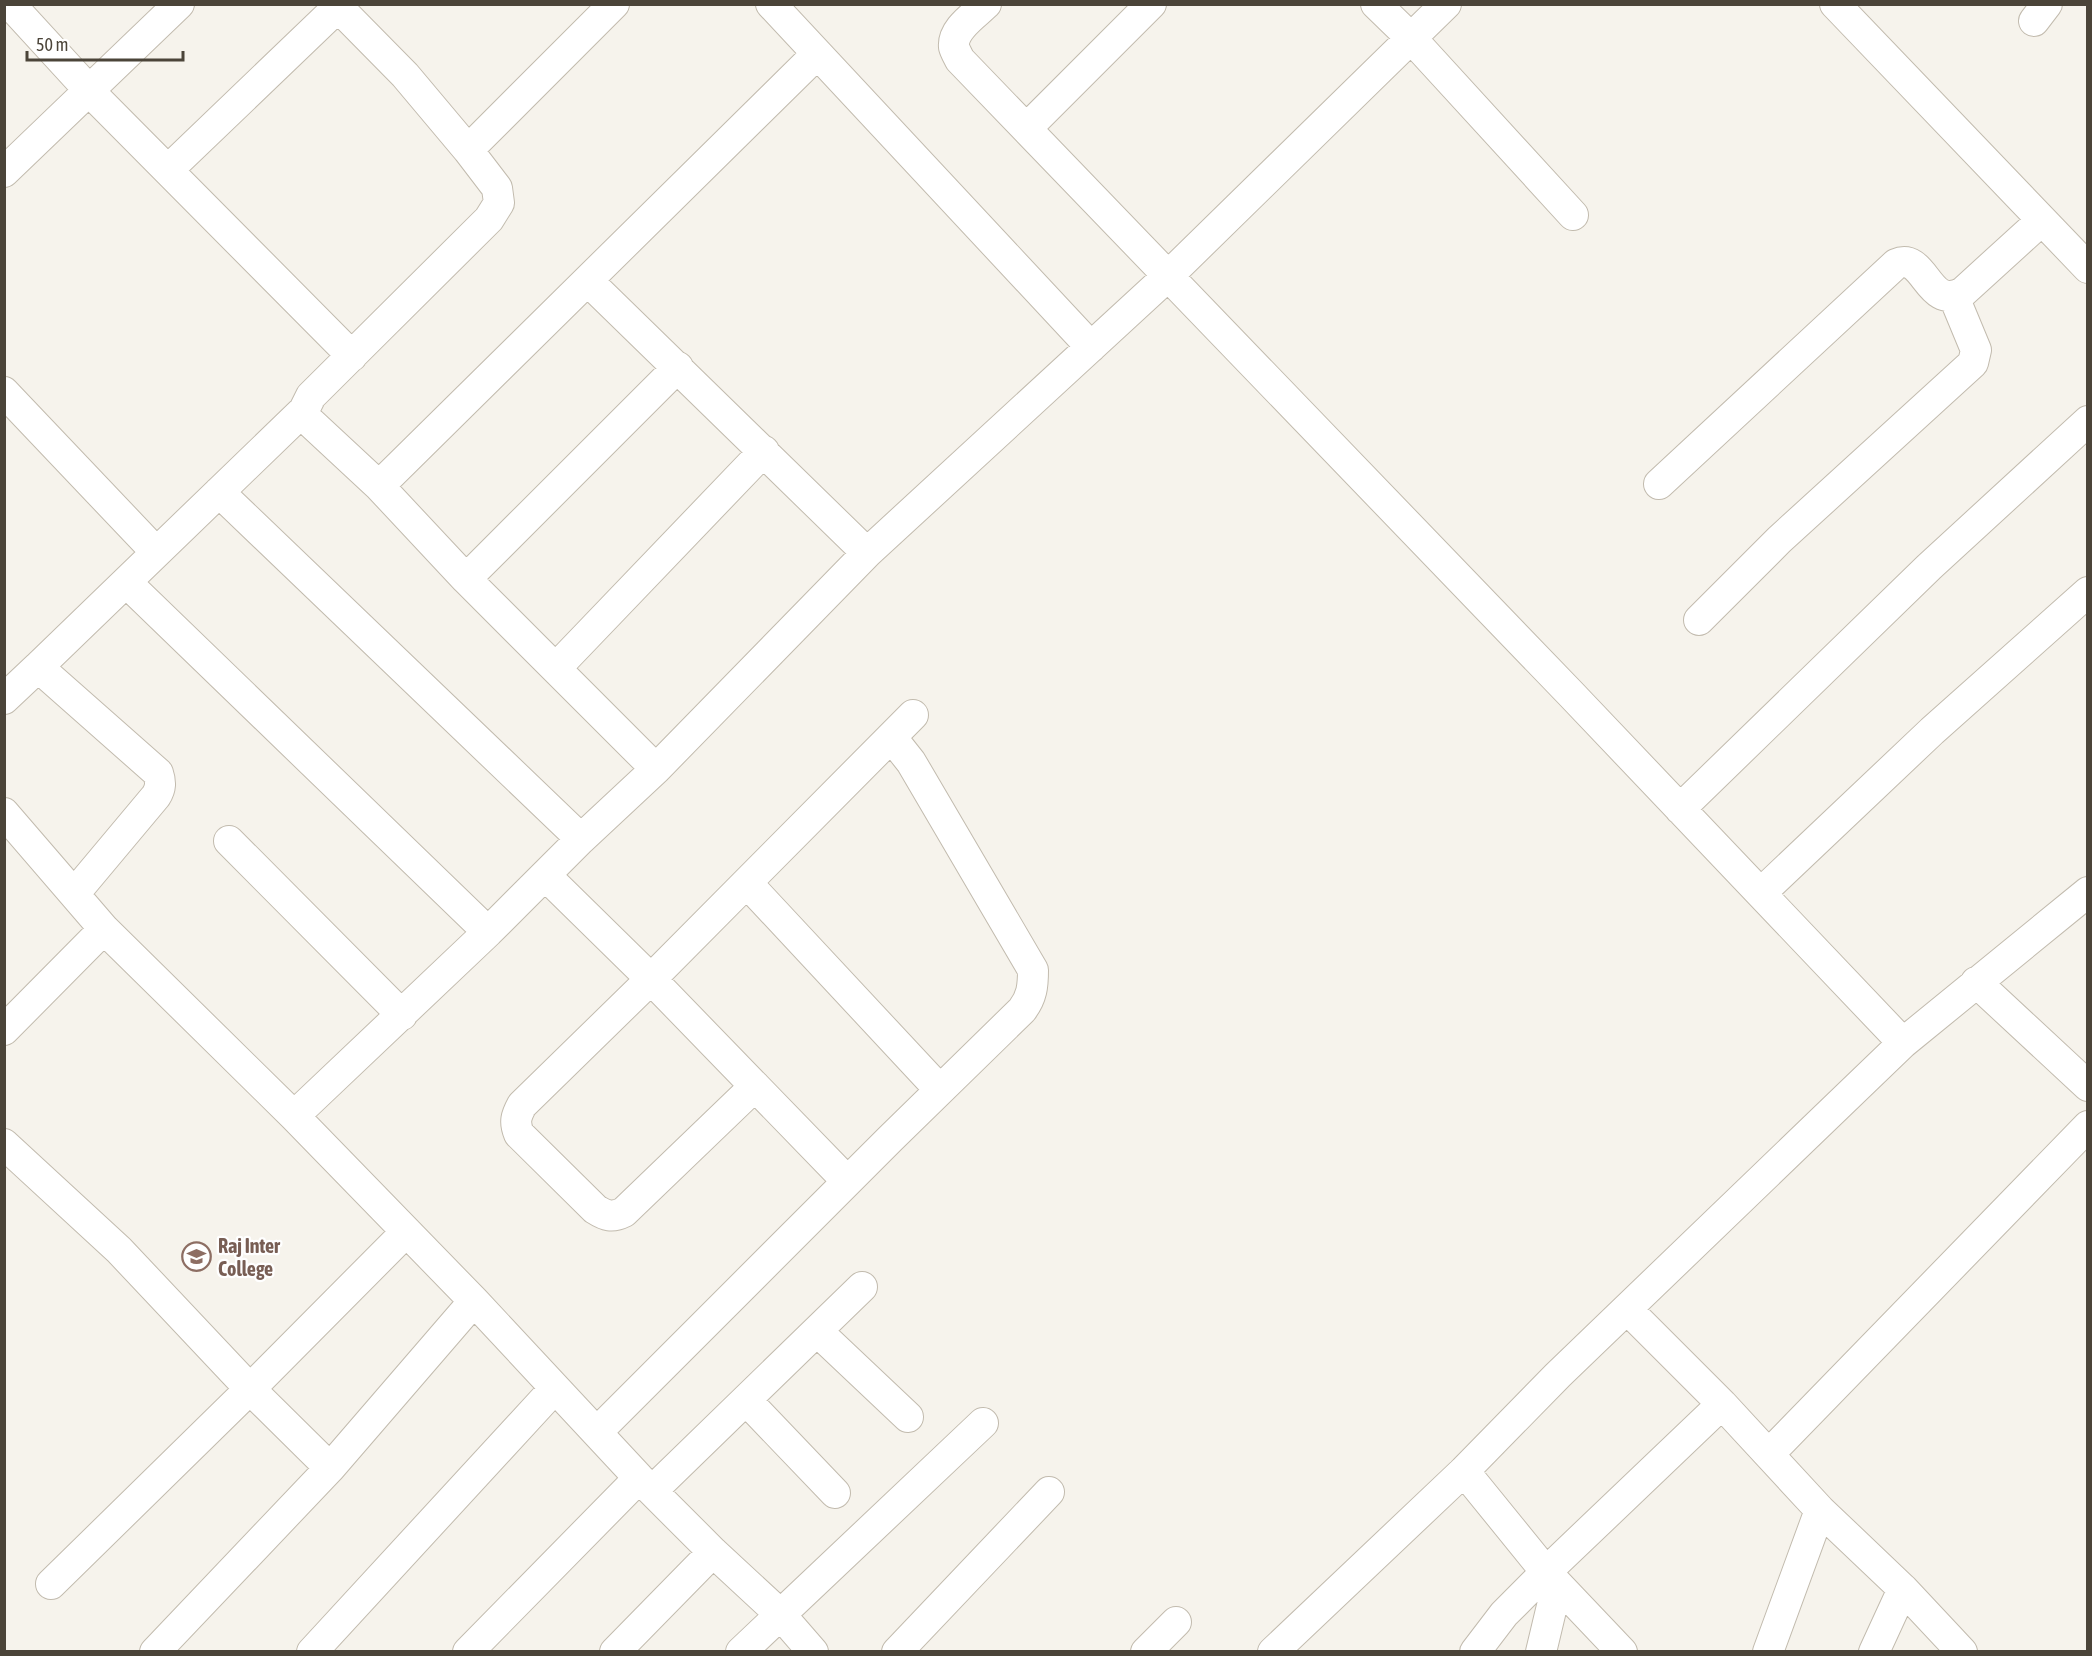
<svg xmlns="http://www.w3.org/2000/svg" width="2092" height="1656" font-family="'Asap Condensed',sans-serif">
<rect width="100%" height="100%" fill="#f6f3ec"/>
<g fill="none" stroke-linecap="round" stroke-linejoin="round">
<defs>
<path id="minor" d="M10 4 99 101 352 356
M335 4 405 75 468 150 497 188 499 203 489 219 311 396 304 410 308 420 379 486
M771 4 1091 347
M986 4C975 15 952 29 954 47 955 51 958 56 960 60L1570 693 1903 1043
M1376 4 1411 38 1573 215
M1835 4 2088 268
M2034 21 2047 4
M1027 128 1151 4
M468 150 614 4
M168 170 338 7
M4 172 179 4
M588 281 867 553
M4 392 156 552
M1659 484 1896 264C1926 251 1927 312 1963 292L2042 220
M219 492 581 839
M466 579 678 367
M126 582 488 932
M1699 620 1779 540 1973 363 1976 350 1954 297
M38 667 304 410
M556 668 764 451
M4 699 38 667 158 773C161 782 161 788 156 796L74 894
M656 769 466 579 379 486 817 54
M1680 809 1929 567 2088 421
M4 813 104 929 294 1116 474 1301 639 1478 713 1552 780 1614 813 1652
M229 841 402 1015
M546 876 651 979 847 1181
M747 883 940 1090
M1761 893 1932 731 2088 592
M1976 982 2088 1086
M4 1030 104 929
M755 1086 624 1212C612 1218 606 1216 595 1209L519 1134C514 1122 516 1116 522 1105L651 979 913 715
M294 1116 488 932 581 839 656 769 867 553 1169 275 1446 4
M4 1144 119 1250 250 1389 330 1468 474 1301
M1627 1309 1722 1404 1820 1510 1903 1589 1962 1652
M817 1331 908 1417
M746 1400 835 1493
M597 1432 890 1139 1022 1010C1032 997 1033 986 1033 970L911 762 892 738
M1769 1454 2088 1126
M1464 1471 1546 1572 1622 1652
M653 1490 862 1287
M51 1584 250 1389 405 1233
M155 1652 330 1468
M312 1652 555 1388
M468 1652 639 1478
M615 1652 713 1552
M741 1652 983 1423
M897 1652 1049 1492
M1146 1652 1176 1622
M1273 1652 1464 1471 1558 1375 1903 1043 2088 892
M1475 1652 1504 1614 1546 1572 1722 1404
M1541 1652 1557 1585
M1768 1652 1820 1510
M1874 1652 1903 1589"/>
</defs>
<use href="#minor" stroke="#c2bbae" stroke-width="32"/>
<use href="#minor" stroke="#fff" stroke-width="30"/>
</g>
<defs>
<symbol id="school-ring" viewBox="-11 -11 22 22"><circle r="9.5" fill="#fff" stroke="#8d6e63" stroke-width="1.5"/><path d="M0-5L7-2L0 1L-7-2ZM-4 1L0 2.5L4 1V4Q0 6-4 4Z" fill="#8d6e63"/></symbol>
</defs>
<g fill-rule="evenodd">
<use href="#school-ring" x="180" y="1240" width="33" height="33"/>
</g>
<g text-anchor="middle" stroke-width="4.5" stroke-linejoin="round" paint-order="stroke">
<g font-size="20" font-weight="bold" fill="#785e54" stroke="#fff" text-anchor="start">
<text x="218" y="1253">Raj Inter<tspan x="218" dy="23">College</tspan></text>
</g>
</g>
<rect width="2092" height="1656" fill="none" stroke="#4b4439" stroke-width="12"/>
<path d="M27 51v9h156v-9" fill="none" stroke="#4b4439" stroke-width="3"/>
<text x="36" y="51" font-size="18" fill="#4b4439" stroke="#ffffff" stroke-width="4.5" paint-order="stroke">50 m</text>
</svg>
